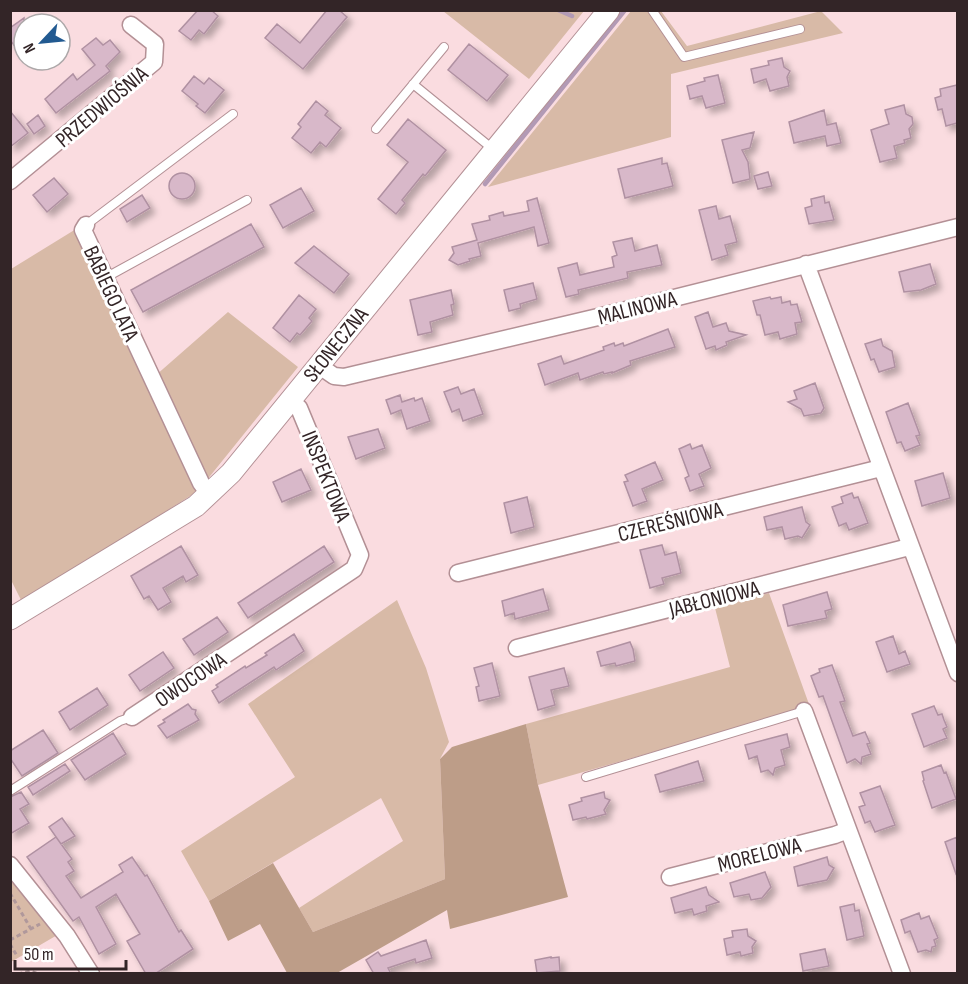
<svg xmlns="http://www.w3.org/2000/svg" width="968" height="984" font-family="'Sofia Sans Condensed',sans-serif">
<defs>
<filter id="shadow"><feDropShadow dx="5" dy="5" stdDeviation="3" flood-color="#0004"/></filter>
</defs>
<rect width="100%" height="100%" fill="#fadce0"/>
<path fill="#d8baa7" d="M443 11H584L529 79Z
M631 11H661L687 46 821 11 843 33 671 74V137L488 187Z
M76 229 147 383 228 312 298 367 198 491 22 602 11 580V269Z
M769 593 810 707 538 785 526 724 730 667 715 608Z
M397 600 426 668 449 742 440 759 445 879 313 932 299 908 403 841 381 798 209 901 181 851 295 777 248 704Z
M10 874 59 934 11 962H10Z"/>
<path fill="#bd9d88" d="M526 724 538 785 568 897 450 929 447 910 337 973H287L260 924 228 941 209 901 273 863 313 932 445 879 440 759 452 747Z"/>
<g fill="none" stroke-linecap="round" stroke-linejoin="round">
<path stroke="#b29ab5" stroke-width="4.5" d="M558 10 572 16
M485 184 625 10"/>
</g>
<path fill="#d8b8c9" stroke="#b091a2" stroke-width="1.5" filter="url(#shadow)" d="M198 10H211L218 16 204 34 199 30 191 40 179 31Z
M327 10H339L347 17 303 69 265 38 277 24 300 43Z
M24 18V58L10 40V28Z
M96 38 103 45 110 40 120 52 106 66 110 71 56 113 45 99 73 74 77 80 95 65 82 49Z
M469 44 508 75 487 101 448 70Z
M782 58 784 67 790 71 787 77 789 86 770 91 766 79 754 83 751 69 769 65 768 61Z
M718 75 725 103 706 108 702 96 690 99 687 86 705 81 704 78Z
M194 76 204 84 209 78 224 90 205 113 196 106 198 104 182 91Z
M957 85V123L946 126 942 109 938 110 935 98 941 96 940 89Z
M316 101 328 111 325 115 341 128 326 147 320 142 311 153 292 138 301 127 298 124Z
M904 105 906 114 912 117 913 124 909 129 911 138 904 140 905 143 894 146 897 158 880 162 871 130 889 124 885 110Z
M824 110 827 125 836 123 841 143 827 146 825 136 794 143 789 122Z
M10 111 28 133 10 147Z
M38 115 45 126 34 134 27 124Z
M408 119 446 150 425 176 423 174 402 200 405 203 396 214 378 199 408 162 387 145Z
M754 132 750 148 742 150 748 162 750 179 733 183 722 140Z
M662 158V164L667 163 673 186 625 198 618 169Z
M768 172 772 186 758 189 754 176Z
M169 186a13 13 0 1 1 26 0a13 13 0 1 1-26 0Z
M54 178 68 194 47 212 33 195Z
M301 188 314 211 283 228 270 205Z
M142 195 150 208 127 222 120 209Z
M824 196 825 203 829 202 834 220 809 224 805 208 812 206 811 199Z
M537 198 549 243 538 246 534 227 478 243 481 256 469 259 470 261 458 265 449 260 454 253 452 247 477 240 472 224 490 220 489 216 503 212 504 216 529 211 527 201Z
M716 206 719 219 730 216 737 242 725 245 728 255 712 260 699 210Z
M251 224 264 247 143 312 131 290Z
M632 238 635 251 657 245 662 265 627 272 628 278 578 290 579 294 566 297 558 268 577 263 580 275 614 267 612 257 617 255 613 242Z
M314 246 349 274 334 293 295 263Z
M930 264 936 284 921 290 904 292 899 272Z
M533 283 537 299 520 304 521 308 509 311 504 290Z
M451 290 454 304 451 305 453 315 430 322 432 332 418 335 410 300Z
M299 295 316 309 309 318 312 321 300 335 297 333 290 342 273 328Z
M770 297 771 299 781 297 782 303 790 301 791 305 797 304 802 322 795 323 797 334 780 339 778 332 765 335 760 315H757L753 301Z
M708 312 713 327 726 323 729 331 746 335 726 342 727 345 716 350 715 346 706 349 695 317Z
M668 329 675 347 630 361 631 365 612 373V372L604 374 603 372 580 380 578 373 545 385 538 364 561 356 564 364 604 350 603 347 614 343 615 346 623 343 624 346Z
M881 339 883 346 892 351 895 367 879 372 874 359 871 360 865 344Z
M815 383 824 408 821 413 804 416 801 409 788 402 797 399 794 391Z
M458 387 461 394 474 389 483 414 463 421 459 409 452 412 444 392Z
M400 395 402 402 414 398 415 401 422 398 430 421 407 429 401 410 391 414 386 400Z
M908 403 920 435 916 436 920 445 905 451 901 442 897 443 886 412Z
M378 429 385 448 356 459 348 437Z
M690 444 692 449 702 445 711 468 699 474 704 486 690 491 685 478 689 476 679 449Z
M655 462 663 480 642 489 647 501 633 506 624 482 628 481 625 475Z
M301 469 311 490 282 502 273 482Z
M943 473 950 498 922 506 915 481Z
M852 493 854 498 858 497 868 523 849 530 846 523 839 526 832 507 843 503 841 497Z
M527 497 534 527 511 533 504 503Z
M802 507 806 522 810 525 802 538 798 536 785 539 782 527 767 530 764 517Z
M662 545 665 555 676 552 681 573 662 578 664 584 650 588 640 550Z
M181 546 198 575 186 582 183 576 163 588 171 602 158 610 149 596 144 599 131 576Z
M324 546 334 562 248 618 238 603Z
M543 589 549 610 515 619 514 613 505 616 502 601Z
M827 592 832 609 825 611 827 618 788 626 783 605Z
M217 617 228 632 194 655 183 639Z
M294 634 304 651 276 670 274 667 219 703 212 691 218 687 216 685 245 666 246 668 267 655 265 653Z
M893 636 899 654 905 651 910 664 887 672 876 642Z
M630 642 633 649 635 661 616 666 615 663 601 666 597 652Z
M163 652 174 668 140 691 129 675Z
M492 663 500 696 479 701 476 687 479 686 474 668Z
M832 665 845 701 840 702 853 736 865 732 870 743 867 744 871 754 862 757 861 764 855 759 847 763 823 696 819 697 811 676 820 672 819 669Z
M564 668 569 686 551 690 555 705 538 710 529 677Z
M97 688 108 705 70 730 59 712Z
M188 704 192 709 196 710 195 714 199 720 167 738 158 726 165 722 163 720Z
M934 706 938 715 942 714 944 720 947 727 943 729 947 738 924 747 912 714Z
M43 730 58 753 22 776 10 758V751Z
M113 733 126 754 85 780 71 760Z
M787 734 790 747 781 750 785 765 775 768 773 775 768 770 761 772 757 756 749 759 745 745Z
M698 761 704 781 660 792 655 775Z
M65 764 70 771 33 795 28 787Z
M941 765 944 773 946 772 956 799 932 808 923 781 924 780 922 772Z
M880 786 895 825 875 832 870 821 865 823 859 807 865 805 860 793Z
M21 792 29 804 20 809 29 823 10 834V797Z
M604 792 605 798 610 800 604 810 606 814 587 819 586 817 573 820 569 805 582 801 581 798Z
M62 818 75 836 61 844 49 827Z
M56 837 72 859 68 862 74 871 66 876 81 898 123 872 119 865 132 857 145 876 147 875 179 932 181 930 193 949 155 974H146L127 941 140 934 116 894 96 907 116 944 99 954 79 917 73 921 27 857Z
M957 837V873L956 874 945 842Z
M827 857 829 865 834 868 827 880 798 886 794 867Z
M765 872 771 887 762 898 751 900 749 894 734 897 730 883Z
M706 887 709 895 719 902 706 906 707 911 694 915 692 909 675 913 671 898Z
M854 904 855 911 859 910 864 936 847 940 840 907Z
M919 913 921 919 929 916 938 938 934 940 936 946 932 947 931 952 926 950 918 952 910 931 905 933 901 920Z
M747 929 748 936 756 941 752 947 753 953 741 956 740 952 727 955 724 939 733 937 732 931Z
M426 940 432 958 416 963 415 959 388 968 391 974H374L366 960 378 952 381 956Z
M825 949 829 966 803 971 800 954Z
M551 957V958L559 957 560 971 537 973 535 960Z"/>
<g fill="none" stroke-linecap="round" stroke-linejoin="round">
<defs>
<path id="service" d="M652 10 684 57 800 29
M413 84 494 150
M376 129 444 47
M86 225 233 114
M105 278 247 200
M586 777 804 711
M10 791 120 721 132 717"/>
<path id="minor" d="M10 181 154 62 155 44 131 25
M86 225 83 230 201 483 209 494
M806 264 958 673
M318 365 334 376 344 377 598 317 958 227
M458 573 881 468
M517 648 909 547
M804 711 902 974
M132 717 354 569 360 555 299 408 289 400
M10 865 67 936 91 974
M670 877 835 835 848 830"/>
<path id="tertiary" d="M10 619 196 506 231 473 609 10"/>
</defs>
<use href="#service" stroke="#b39095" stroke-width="10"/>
<use href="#minor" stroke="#b39095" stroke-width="19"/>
<use href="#tertiary" stroke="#b39095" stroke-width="23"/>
<path stroke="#b0989b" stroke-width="3" stroke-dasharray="4.5 3" stroke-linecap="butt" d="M10 893 31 929
M10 940 40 924
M10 944 17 956
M18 974 31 971 38 974"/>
<use href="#service" stroke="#fff" stroke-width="8"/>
<use href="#minor" stroke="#fff" stroke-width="16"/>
<use href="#tertiary" stroke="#fff" stroke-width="21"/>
</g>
<g text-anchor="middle" stroke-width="6" stroke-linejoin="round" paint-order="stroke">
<g font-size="22" fill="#332527" stroke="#fff">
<text transform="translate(101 106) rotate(-40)" y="8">PRZEDWIOŚNIA</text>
<text transform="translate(112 293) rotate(65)" y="8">BABIEGO LATA</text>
<text transform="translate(637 307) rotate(-14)" y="8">MALINOWA</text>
<text transform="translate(335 344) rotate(-51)" y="8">SŁONECZNA</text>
<text transform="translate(327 476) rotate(68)" y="8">INSPEKTOWA</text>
<text transform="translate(670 521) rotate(-14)" y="8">CZEREŚNIOWA</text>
<text transform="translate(714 598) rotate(-14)" y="8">JABŁONIOWA</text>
<text transform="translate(190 679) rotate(-34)" y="8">OWOCOWA</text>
<text transform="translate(759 854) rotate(-14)" y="8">MORELOWA</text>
</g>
</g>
<rect width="968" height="984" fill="none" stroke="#332527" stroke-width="24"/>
<g transform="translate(42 42) rotate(244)"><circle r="28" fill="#ffffff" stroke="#ada8a9" stroke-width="1.5"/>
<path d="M0-4.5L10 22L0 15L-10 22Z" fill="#225a91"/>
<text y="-9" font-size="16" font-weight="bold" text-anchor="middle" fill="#332527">N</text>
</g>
<path d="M15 960v9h111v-9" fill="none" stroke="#332527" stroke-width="3"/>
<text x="24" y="960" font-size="18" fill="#332527" stroke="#ffffff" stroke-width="4.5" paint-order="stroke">50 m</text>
</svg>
